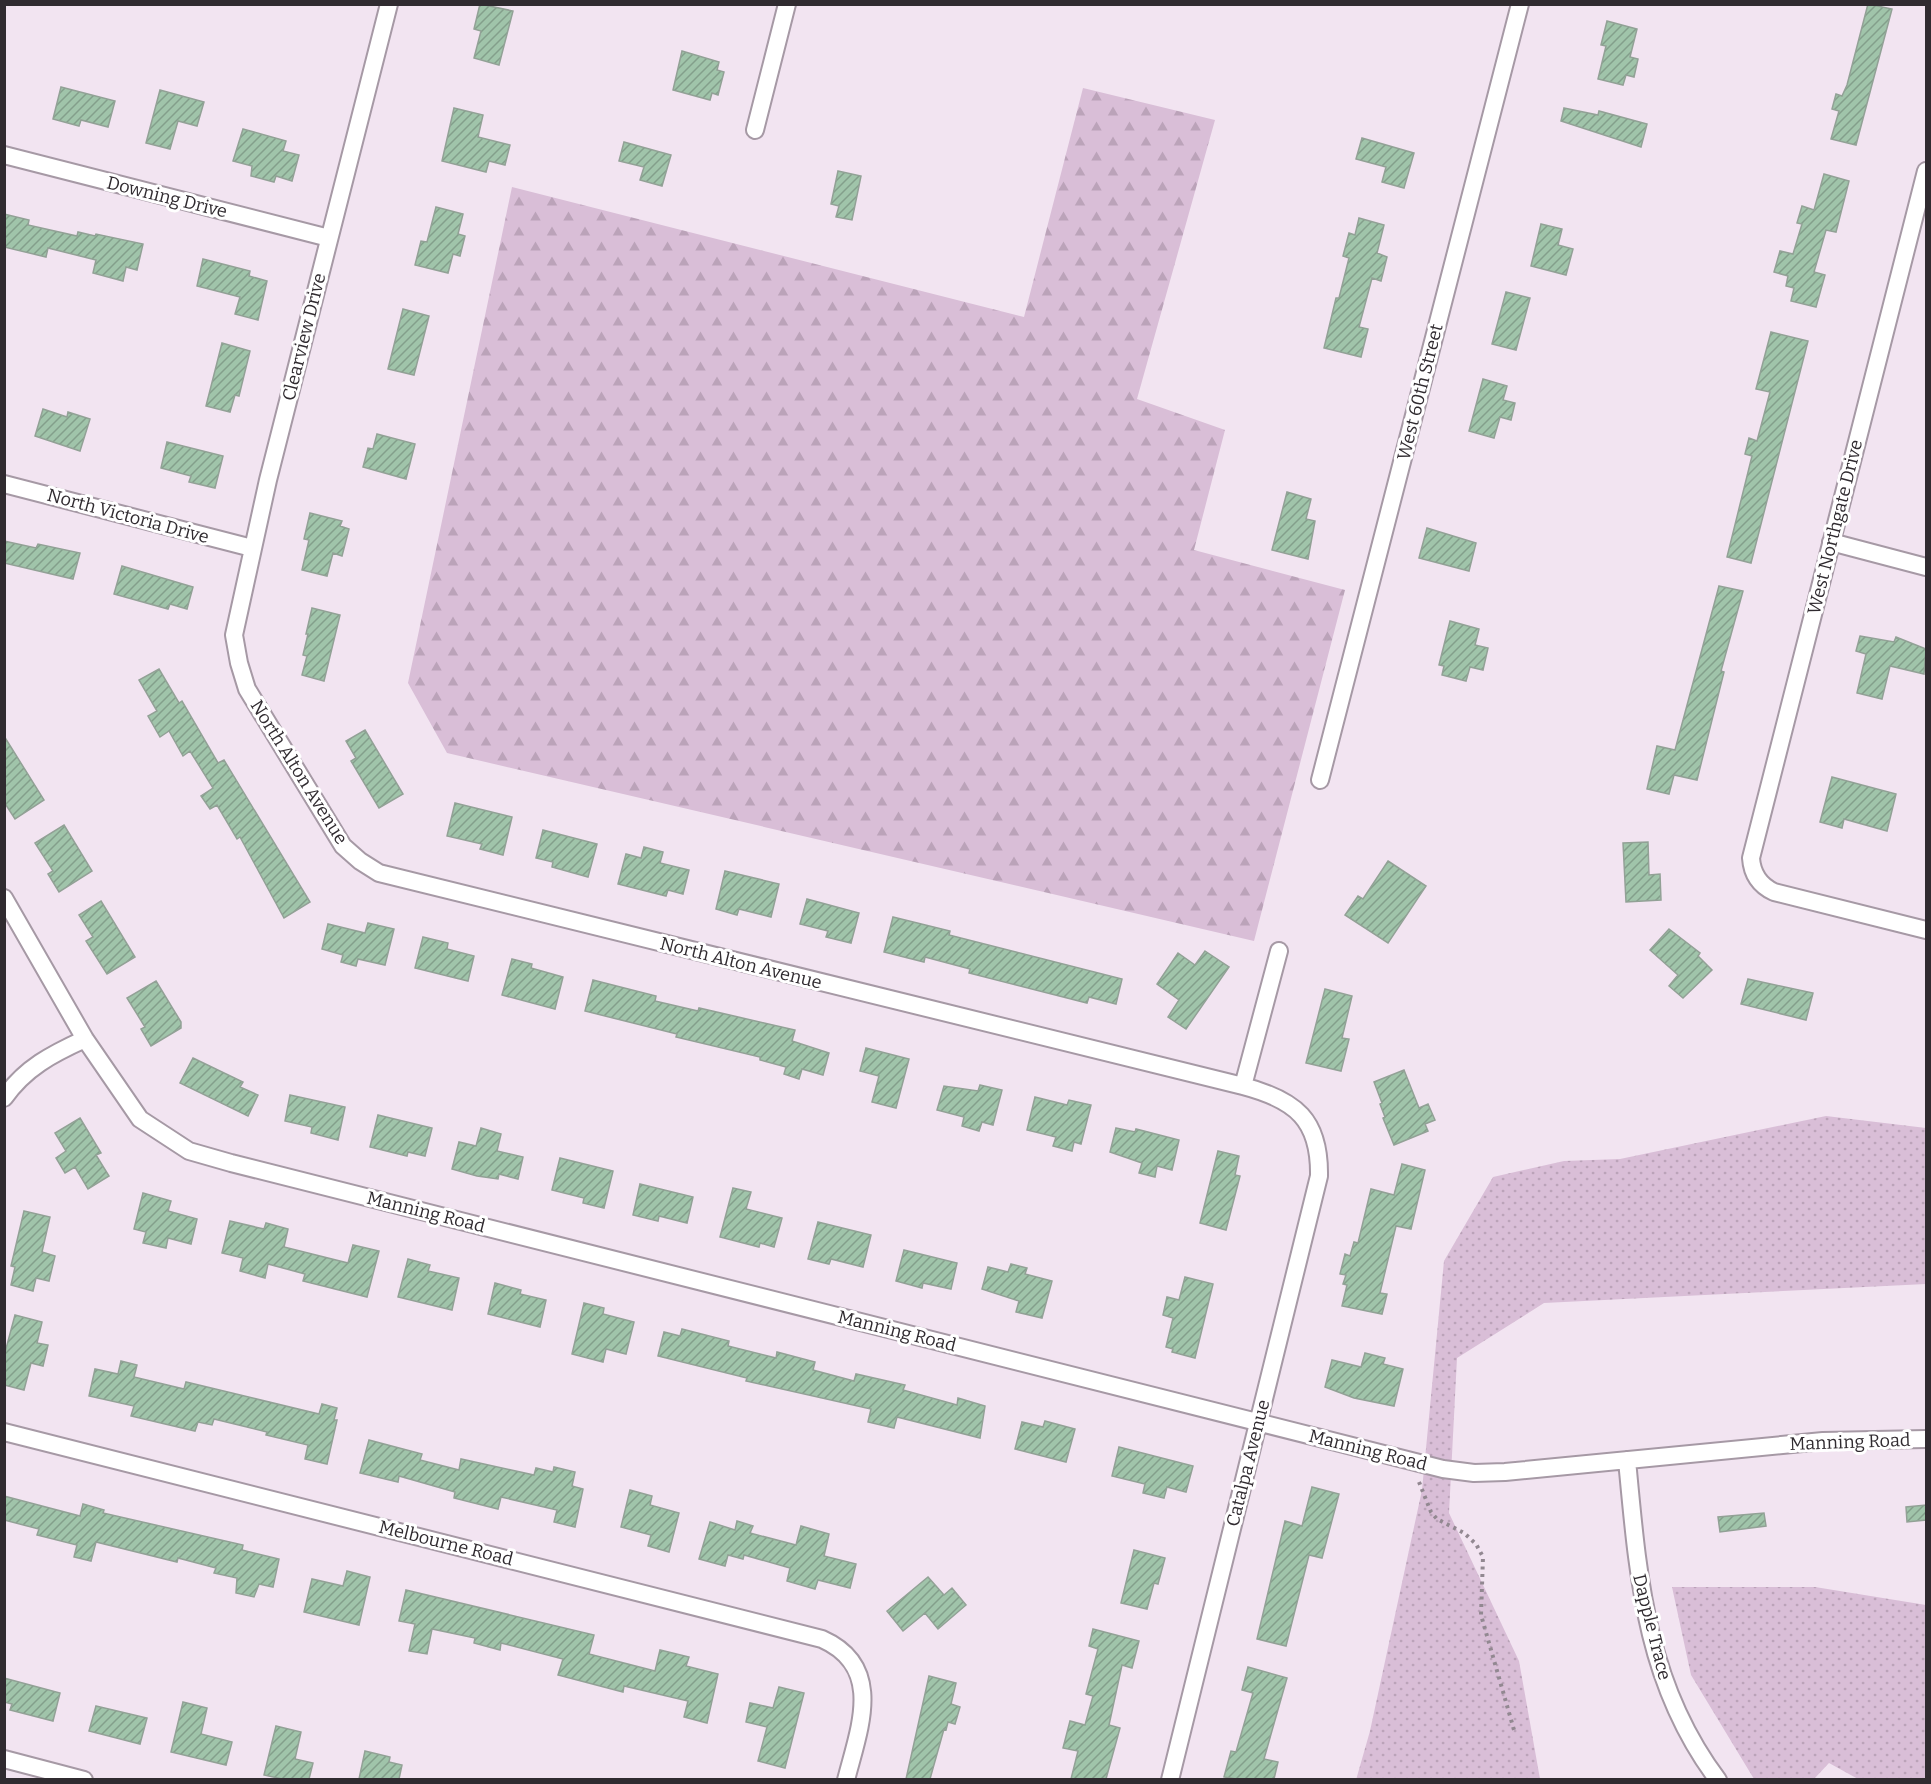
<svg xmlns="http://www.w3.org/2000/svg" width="1931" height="1784" font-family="Bitter,serif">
<defs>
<pattern id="grass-dots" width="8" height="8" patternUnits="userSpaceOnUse" patternTransform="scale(1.5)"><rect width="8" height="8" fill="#d9bed7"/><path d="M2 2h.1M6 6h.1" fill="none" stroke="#bba3b9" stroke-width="1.8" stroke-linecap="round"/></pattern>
<pattern id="forest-firs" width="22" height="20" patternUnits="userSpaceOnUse" patternTransform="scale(1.5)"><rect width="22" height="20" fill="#d9bed7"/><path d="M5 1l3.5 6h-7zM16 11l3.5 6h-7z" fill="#bba3b9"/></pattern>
<pattern id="building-hatch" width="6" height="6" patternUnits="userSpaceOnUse" patternTransform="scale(1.5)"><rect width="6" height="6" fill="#a0c4aa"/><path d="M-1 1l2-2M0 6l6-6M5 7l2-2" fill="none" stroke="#839f8b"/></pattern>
</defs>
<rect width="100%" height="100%" fill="#f2e4f1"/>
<path fill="url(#grass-dots)" d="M1826 1116 1926 1128V1284L1544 1303 1457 1358 1449 1513 1519 1661 1540 1779 1356 1780 1370 1731 1422 1490 1444 1261 1493 1177 1564 1161 1620 1159Z
M1672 1587H1815L1926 1605V1779H1858L1829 1763 1814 1779H1754L1691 1675Z"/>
<path fill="url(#forest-firs)" d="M1083 88 1215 120 1137 399 1225 430 1194 550 1345 590 1254 941 447 753 408 683 512 187 1024 317Z"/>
<path fill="url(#building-hatch)" stroke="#92a196" stroke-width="1.5" d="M480 4 513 11 499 65 474 58 481 31 474 29Z
M1868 4 1892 9 1856 145 1831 139 1839 111 1832 109 1836 94 1842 96 1847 85Z
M1607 21 1637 29 1630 57 1638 59 1634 77 1626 75 1623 85 1598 79 1606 46 1601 45Z
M682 51 719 62 717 70 724 72 718 95 712 93 710 100 673 90Z
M61 87 115 101 108 127 81 120 79 126 53 119Z
M160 90 204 102 197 126 178 121 170 149 146 143Z
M454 108 483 115 478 137 510 145 505 165 489 161 486 172 442 161Z
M1564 108 1598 115 1599 111 1647 124 1641 147 1561 121Z
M243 129 286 141 283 151 299 155 292 181 276 176 274 182 251 176 252 166 233 161Z
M1362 138 1414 153 1404 188 1382 182 1386 167 1356 159Z
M624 142 671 155 662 186 640 180 644 167 619 161Z
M838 171 861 176 852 220 836 217 839 206 831 204Z
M1824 174 1849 181 1836 232 1826 230 1814 272 1825 275 1816 307 1791 301 1794 288 1786 286 1788 276 1774 272 1780 251 1793 254 1802 224 1797 223 1802 206 1814 210Z
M436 207 463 214 458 234 465 236 460 256 453 254 448 273 415 265 421 241 427 242Z
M4 214 29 220 28 225 77 236 78 232 95 236 96 234 143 244 137 270 126 267 123 281 93 273 96 260 48 248 46 257 4 247Z
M1359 218 1384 225 1377 253 1387 257 1381 281 1372 278 1359 327 1368 329 1361 357 1324 348 1336 298H1339L1349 258 1343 256 1349 233 1355 235Z
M1541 224 1562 229 1558 245 1573 249 1566 275 1531 266Z
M203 259 250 271 249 276 267 281 258 320 235 314 240 297 197 286Z
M1506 292 1530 298 1516 350 1492 344Z
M403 309 429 316 414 375 388 369Z
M1771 332 1808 341 1751 563 1727 557 1752 456 1745 454 1749 438 1757 441 1770 392 1756 389Z
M222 343 250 351 239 396 235 395 230 412 206 406Z
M1483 379 1507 386 1503 400 1515 403 1511 420 1500 417 1494 438 1469 431Z
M43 409 67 417 68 412 90 419 80 451 35 436Z
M377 434 415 444 406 479 363 467 368 448 373 449Z
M167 442 223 456 215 488 189 482 191 476 161 468Z
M1287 492 1311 499 1306 519 1315 521 1308 559 1272 550Z
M310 513 342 521 340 526 349 529 342 556 333 553 327 576 302 570 309 540 304 539Z
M1427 528 1476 543 1469 571 1419 558Z
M4 541 36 548 38 544 80 553 73 579 4 563Z
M122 566 193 587 187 609 170 604 168 609 114 594Z
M1719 586 1743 591 1721 671 1724 672 1697 780 1674 775 1669 794 1647 789 1657 746 1675 750Z
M312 608 340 615 324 681 302 675 307 656 303 655 308 634H306Z
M1450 621 1479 629 1475 645 1488 648 1483 670 1470 667 1466 681 1442 675 1444 666 1439 665Z
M1860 636 1894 642 1896 637 1926 649 1924 674 1890 666 1882 699 1857 693 1866 654 1856 651Z
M159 669 179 703 182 701 218 763 224 760 310 902 284 918 240 837 237 839 217 805 210 809 201 796 213 788 190 751 183 756 169 731 160 737 148 716 157 711 139 680Z
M365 730 403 794 379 808 351 761 356 758 346 741Z
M4 736 44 800 15 819 4 802Z
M1832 777 1896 794 1887 831 1844 819 1842 828 1820 822Z
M455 803 512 817 503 855 480 849 482 844 447 836Z
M64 825 92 871 59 892 48 874 53 871 35 843Z
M543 830 597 844 588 877 552 867 553 862 536 858Z
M1648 842 1649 875 1660 874 1661 900 1626 902 1623 843Z
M644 847 663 852 660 863 689 870 683 894 668 890 666 896 618 884 626 854 641 858Z
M1388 861 1426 886 1388 943 1345 915 1358 896 1363 899Z
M725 871 779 884 771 917 739 909 737 915 716 909Z
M807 899 859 913 851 943 826 937 828 931 800 924Z
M101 901 135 957 107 974 86 941 93 937 79 915Z
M893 917 950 931 949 935 1122 979 1116 1004 1089 997 1087 1003 969 973 970 969 925 957 924 962 884 952Z
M368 923 394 929 385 965 358 959 356 966 341 962 343 955 322 949 328 924 365 933Z
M1669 929 1700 953 1698 956 1712 970 1683 998 1669 986 1678 975 1650 950Z
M423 937 448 943 447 949 474 956 468 981 415 968Z
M1205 951 1229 967 1186 1029 1168 1017 1179 1000 1157 984 1178 953 1195 965Z
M512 959 532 964 531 968 563 977 555 1009 502 995Z
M1748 979 1813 993 1806 1020 1741 1004Z
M593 980 656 996 655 1001 698 1011 699 1008 795 1030 792 1041 829 1053 823 1075 802 1069 799 1079 784 1074 786 1067 760 1060V1057L676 1037 677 1034 585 1011Z
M156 981 181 1022V1028L151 1046 141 1029 145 1027 127 998Z
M1325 989 1352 996 1342 1038 1349 1039 1341 1071 1306 1063Z
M866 1048 909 1059 896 1108 872 1102 879 1076 860 1071Z
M193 1058 243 1082 240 1087 258 1095 248 1116 180 1083Z
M1404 1070 1419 1108 1428 1104 1435 1120 1425 1124 1428 1131 1394 1145 1383 1118 1385 1117 1380 1104 1382 1103 1374 1082Z
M980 1085 1002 1090 993 1125 982 1122 979 1131 962 1126 964 1117 937 1110 944 1086 978 1091Z
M290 1095 345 1107 338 1140 311 1133 312 1127 285 1121Z
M1035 1097 1067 1105 1069 1100 1091 1105 1081 1144 1074 1142 1072 1151 1053 1146 1056 1137 1027 1130Z
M378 1115 432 1128 425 1156 408 1152 407 1156 370 1147Z
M80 1118 101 1153 96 1155 109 1176 88 1189 75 1167 65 1173 56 1158 66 1151 55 1133Z
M481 1128 501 1134 497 1151 523 1157 518 1179 499 1174 498 1179 477 1176 452 1169 459 1142 476 1146Z
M1116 1128 1135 1132 1136 1129 1179 1140 1172 1170 1157 1166 1155 1177 1139 1173 1142 1163 1110 1152Z
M1218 1151 1239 1156 1235 1175 1240 1176 1226 1230 1200 1223Z
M560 1158 613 1171 604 1208 583 1203 584 1198 552 1190Z
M1402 1164 1425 1170 1411 1229 1396 1226 1380 1293 1387 1294 1382 1314 1342 1306 1347 1285 1343 1284 1346 1275 1340 1274 1345 1254 1350 1256 1354 1242 1358 1243 1371 1189 1394 1195Z
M640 1184 693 1197 687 1223 659 1216 658 1221 633 1215Z
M733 1188 751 1192 746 1209 782 1218 774 1247 760 1243 759 1247 720 1237Z
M143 1193 171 1201 168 1211 197 1219 191 1244 168 1238 166 1248 143 1243 146 1232 134 1229Z
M24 1211 50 1217 42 1252 55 1256 49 1281 36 1278 33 1291 11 1285 15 1267 11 1266Z
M230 1221 264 1229 266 1223 288 1229 284 1247 348 1263 353 1245 379 1251 367 1297 303 1281 305 1274 268 1264 265 1278 240 1271 243 1258 222 1253Z
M818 1222 871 1235 863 1267 831 1259 829 1264 808 1259Z
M904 1250 957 1263 951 1289 923 1283 922 1288 896 1281Z
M408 1259 430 1265 428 1271 459 1278 452 1310 398 1297Z
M1011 1264 1027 1268 1025 1274 1052 1281 1042 1318 1016 1312 1019 1301 982 1289 988 1267 1008 1272Z
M1185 1277 1213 1284 1195 1358 1172 1352 1173 1349 1166 1347 1173 1318 1163 1315 1167 1297 1179 1300Z
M495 1283 521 1290 520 1294 546 1300 540 1327 488 1314Z
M584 1303 604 1308 603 1314 634 1322 626 1354 606 1349 603 1362 572 1354Z
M15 1315 42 1322 37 1343 48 1345 43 1366 31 1363 24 1390 4 1385V1356Z
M682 1329 729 1341 728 1346 776 1358 777 1352 815 1362 813 1370 854 1381 856 1374 905 1385 903 1390 957 1405 958 1398 985 1406 980 1438 897 1417 894 1428 868 1422 871 1409 746 1381 747 1378 658 1356 664 1332 680 1336Z
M1365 1353 1385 1358 1383 1364 1403 1369 1394 1406 1354 1398 1325 1387 1332 1360 1361 1367Z
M121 1361 137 1365 134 1377 184 1389 186 1382 319 1414 322 1404 337 1408 334 1420H337L327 1464 305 1459 308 1445 266 1435 267 1432 214 1419 212 1425 198 1422 195 1431 131 1416 134 1406 89 1396 95 1369 118 1374Z
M1045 1421 1075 1429 1066 1462 1015 1449 1022 1422 1043 1427Z
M369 1440 422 1454 420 1460 459 1470 461 1459 534 1475 536 1468 553 1472 554 1467 575 1472 572 1486 583 1489 575 1527 554 1522 557 1510 501 1497 498 1509 454 1498 455 1492 399 1476 398 1482 360 1473Z
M1119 1447 1193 1466 1186 1492 1167 1487 1164 1498 1143 1493 1145 1484 1112 1476Z
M1312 1487 1339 1494 1322 1558 1309 1555 1286 1646 1257 1639 1285 1521 1302 1526Z
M630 1490 652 1496 650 1505 679 1513 669 1552 648 1546 651 1535 621 1527Z
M4 1496 80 1516 83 1504 104 1510 103 1513 243 1545 242 1550 279 1559 273 1587 259 1584 254 1597 236 1593 237 1578 214 1573 216 1568 178 1558 177 1562 96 1542 91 1561 74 1557 77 1545 37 1535 39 1529 4 1520Z
M1926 1505V1520L1907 1522 1906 1507Z
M1764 1513 1766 1526 1720 1532 1718 1517Z
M737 1521 753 1526 750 1533 796 1545 801 1526 829 1534 824 1556 856 1564 850 1588 818 1580 815 1589 787 1581 790 1568 744 1555 743 1559 728 1555 725 1566 699 1559 710 1522 735 1530Z
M1134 1550 1165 1558 1158 1584 1154 1583 1147 1609 1121 1603Z
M347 1571 370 1577 359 1625 304 1612 312 1579 343 1586Z
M928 1577 944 1595 952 1588 966 1605 938 1629 925 1613 903 1631 887 1611Z
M406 1590 594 1635 589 1654 655 1671 660 1650 689 1657 686 1666 718 1674 707 1723 684 1717 688 1701 624 1686 623 1692 558 1675 563 1659 501 1643 500 1650 474 1643 475 1638 432 1629 427 1654 409 1651 415 1624 399 1621Z
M1093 1629 1139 1641 1132 1668 1122 1665 1109 1725 1120 1728 1106 1779H1071L1078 1751 1063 1748 1070 1721 1085 1725 1093 1696 1086 1694 1098 1649 1089 1646Z
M1248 1667 1287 1678 1264 1759 1278 1762 1274 1779H1236L1224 1777 1231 1751 1236 1752 1253 1693 1242 1690Z
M929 1676 956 1683 951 1704 960 1707 955 1724 948 1722 946 1730 944 1729 930 1779H906Z
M4 1678 60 1693 53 1721 10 1710 12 1704 4 1702Z
M779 1687 804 1693 785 1768 758 1761 767 1727 746 1722 750 1703 773 1708Z
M183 1702 207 1708 201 1734 232 1742 226 1765 171 1752Z
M96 1706 147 1718 140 1744 89 1731Z
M276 1726 301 1732 295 1759 313 1763 309 1779H282L264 1775Z
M365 1751 390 1757 389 1762 402 1765 399 1779H359Z"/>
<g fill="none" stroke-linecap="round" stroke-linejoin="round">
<defs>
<path id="street" d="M389 4 268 480 234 635 239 663 247 689 343 846 360 861 379 873 1243 1086C1296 1100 1320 1120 1319 1176L1170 1780
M755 130 787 4
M4 155 329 238
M1926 171 1751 858C1752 873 1759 885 1774 892L1926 930
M4 484 252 548
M1831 542 1926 567
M1320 780 1520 4
M4 898 85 1039 140 1119 189 1151 231 1163 1443 1469 1474 1473 1505 1472 1823 1441 1926 1439
M1243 1086 1279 951
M4 1098C25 1068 52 1054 85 1039
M4 1432 822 1639C885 1667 859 1729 846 1780
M1627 1460C1638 1576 1645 1683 1718 1780
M4 1759 84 1780"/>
</defs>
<use href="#street" stroke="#a699a5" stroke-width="20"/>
<path stroke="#928891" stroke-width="4" stroke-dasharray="3 4.5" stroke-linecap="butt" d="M1419 1482 1431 1512 1437 1519 1464 1533 1476 1544 1483 1557 1481 1615 1514 1730"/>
<use href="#street" stroke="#fff" stroke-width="16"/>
</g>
<g text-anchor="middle" stroke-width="6" stroke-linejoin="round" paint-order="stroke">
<g font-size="18" fill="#302b30" stroke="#fff">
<text transform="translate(167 197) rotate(14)" y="6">Downing Drive</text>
<text transform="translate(304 337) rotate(-76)" y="6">Clearview Drive</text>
<text transform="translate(1420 392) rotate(-76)" y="6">West 60th Street</text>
<text transform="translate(128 516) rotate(15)" y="6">North Victoria Drive</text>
<text transform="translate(1835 527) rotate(-76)" y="6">West Northgate Drive</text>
<text transform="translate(299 772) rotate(58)" y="6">North Alton Avenue</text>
<text transform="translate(741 963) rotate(14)" y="6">North Alton Avenue</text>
<text transform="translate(426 1212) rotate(14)" y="6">Manning Road</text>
<text transform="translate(897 1331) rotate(14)" y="6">Manning Road</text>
<text transform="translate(1850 1442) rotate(-2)" y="6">Manning Road</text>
<text transform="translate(1368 1450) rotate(14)" y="6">Manning Road</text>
<text transform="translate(1248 1463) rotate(-76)" y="6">Catalpa Avenue</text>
<text transform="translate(446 1543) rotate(14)" y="6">Melbourne Road</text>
<text transform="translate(1652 1627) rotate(76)" y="6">Dapple Trace</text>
</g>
</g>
<rect width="1931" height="1784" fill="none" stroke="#302b30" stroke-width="12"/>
</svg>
